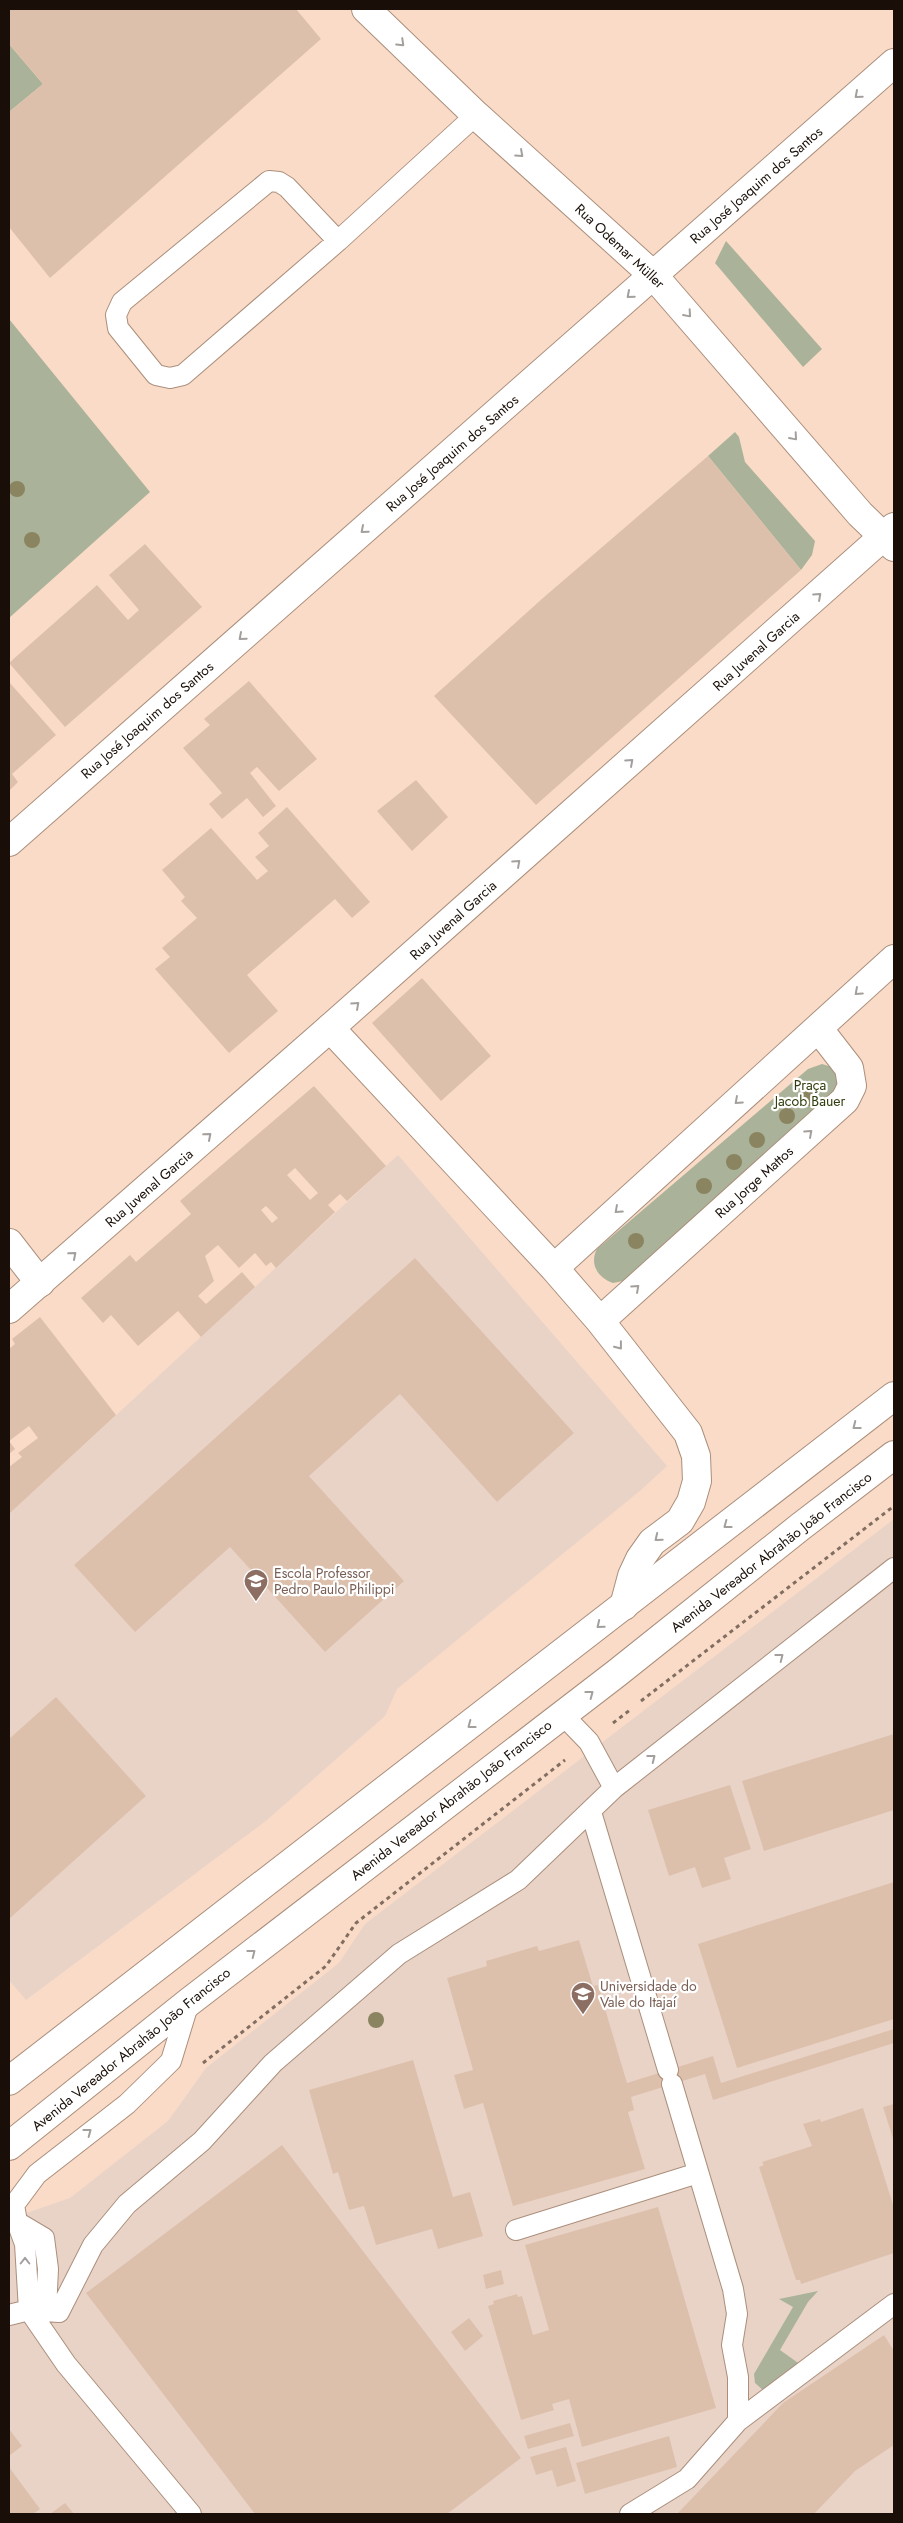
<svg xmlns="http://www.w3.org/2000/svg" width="903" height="2523" font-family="Jost,sans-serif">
<rect width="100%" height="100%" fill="#f9dbc7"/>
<path fill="#e9d3c7" d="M398 1155 667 1466 641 1490 397 1689 385 1716 267 1820 26 2000 9 1980V1514Z
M894 1519V2514H9V2219L70 2198 168 2121 206 2068 339 1963 365 1924Z"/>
<path fill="#aab399" d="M9 44 43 84 9 112Z
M726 241 822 349 803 367 715 263Z
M9 319 150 492 9 618Z
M735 432 739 437 745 462 815 541 812 555 801 570 708 456Z
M822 1064 835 1068 841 1079 835 1099 623 1281 613 1283C598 1278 589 1264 597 1249L808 1069Z
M818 2291 808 2302 780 2350 801 2365 764 2391 755 2383 754 2374 793 2307 779 2299Z"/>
<path fill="#ddc0ac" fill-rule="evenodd" d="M9 9H296L321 39 50 278 9 227V112L43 84 9 44Z
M708 456 801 570 536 805 434 696 543 598Z
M145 544 202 607 65 727 9 663 97 585 128 620 139 610 109 575Z
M249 681 317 759 279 791 257 767 250 773 276 806 263 817 247 798 222 819 209 804 222 793 183 748 210 725 204 719Z
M9 682 56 735 12 774 18 782 9 791Z
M416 780 448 817 412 851 377 811Z
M287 807 370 902 352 918 335 899 247 975 278 1011 229 1053 155 969 170 957 162 948 197 918 181 901 185 897 162 870 211 828 257 880 268 871 255 857 269 846 258 833Z
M422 978 491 1056 441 1101 372 1023Z
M314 1086 386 1166 347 1201 340 1194 328 1205 335 1212 276 1268 271 1262 266 1266 255 1253 239 1268 218 1245 205 1256 214 1281 198 1296 206 1304 242 1272 255 1287 201 1337 178 1311 138 1346 111 1315 103 1323 81 1298 130 1255 136 1262 191 1214 180 1201ZM295 1168 318 1193 310 1200 287 1175ZM266 1206 278 1218 272 1223 261 1210Z
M415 1258 574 1433 497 1502 400 1394 309 1476 404 1581 325 1652 230 1547 135 1632 74 1565Z
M40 1317 116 1415 9 1514V1467L22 1457 18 1453 38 1438 29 1426 9 1441 15 1449 9 1454V1349L15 1344 12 1339Z
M56 1697 146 1796 9 1919V1739Z
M894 1734V1810L764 1851 742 1781Z
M730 1785 751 1849 724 1858 731 1879 702 1888 695 1867 669 1876 648 1810Z
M894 1882V2019L737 2068 698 1944Z
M579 1940 593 1986 598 1985 627 2083 713 2056 721 2083 894 2029V2043L713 2100 705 2074 631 2097 634 2110 628 2112 645 2169 513 2206 483 2103 464 2109 454 2075 473 2070 447 1978 487 1966 486 1961 537 1946 539 1951Z
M413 2060 453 2197 470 2192 483 2236 438 2249 432 2229 376 2245 364 2206 349 2210 338 2172 333 2174 309 2090Z
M894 2104V2142L883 2107Z
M863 2108 894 2208V2253L801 2284 800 2280H796L759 2167 764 2165 762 2162 812 2146 803 2124 820 2119 821 2122Z
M282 2145 521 2458 447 2514H255L86 2293Z
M658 2207 716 2408 582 2447 569 2399 552 2404 554 2410 521 2420 488 2306 494 2304 493 2301 517 2294 518 2297 522 2296 533 2335 549 2330 525 2245Z
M501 2270 504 2284 486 2289 483 2275Z
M469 2318 483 2336 465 2351 451 2332Z
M884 2335 894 2351V2445L855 2471 814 2514H677L783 2403Z
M570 2423 574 2436 528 2449 524 2436Z
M9 2429 22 2446 9 2456Z
M669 2436 677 2467 585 2494 576 2463Z
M566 2447 576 2481 557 2487 552 2470 536 2475 530 2457Z
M9 2467 40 2509 33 2514H9Z
M65 2503 74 2514H50Z"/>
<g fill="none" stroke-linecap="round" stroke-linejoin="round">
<defs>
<path id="lane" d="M338 241 287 187 279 182 269 181 122 302 116 315 118 328 156 375 170 378 183 375 338 241 476 115
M562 1714 589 1742 614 1788
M591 1812 668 2070
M189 2002 171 2061 127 2104 37 2174 14 2205 17 2222 25 2244 29 2310 66 2364 191 2514
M672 2084 733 2289 737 2314 732 2345 738 2377V2421
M17 2222 44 2238 48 2269 46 2311
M516 2230 698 2173
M9 2315 29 2310 59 2312 93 2245 127 2204 202 2141 273 2063 399 1954 518 1880 614 1788 894 1568
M630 2514 687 2479 738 2421 894 2304"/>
<path id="street" d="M9 842 894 63
M330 1028 554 1268 600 1321 688 1433 696 1456 697 1481 691 1502 680 1521 652 1542 640 1559 632 1576 624 1606
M9 1243 40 1283
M554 1268 894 959
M600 1321 845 1100 852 1086 849 1068 818 1028"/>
<path id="secondary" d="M9 1309 330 1028 894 527"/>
<path id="primary" d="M366 9 476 115 653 275 860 514 894 547
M9 2081 894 1396
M9 2146 189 2002 617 1673 800 1527 894 1455"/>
</defs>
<use href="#lane" stroke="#ab8f7c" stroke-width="22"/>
<use href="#street" stroke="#ab8f7c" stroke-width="30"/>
<use href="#secondary" stroke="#ab8f7c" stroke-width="30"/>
<use href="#primary" stroke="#ab8f7c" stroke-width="30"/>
<path stroke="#816e61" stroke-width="3" stroke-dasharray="4 4" stroke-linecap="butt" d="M641 1701 894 1506
M613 1723 630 1710
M203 2063 326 1966 356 1923 565 1760"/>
<use href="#lane" stroke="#fff" stroke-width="20"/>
<use href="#street" stroke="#fff" stroke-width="28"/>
<use href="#secondary" stroke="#fff" stroke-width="28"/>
<use href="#primary" stroke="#fff" stroke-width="28"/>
</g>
<g fill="#8a8460">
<circle cx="17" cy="489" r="8"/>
<circle cx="32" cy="540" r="8"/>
<circle cx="808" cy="1098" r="8"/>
<circle cx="787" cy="1116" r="8"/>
<circle cx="757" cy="1140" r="8"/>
<circle cx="734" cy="1162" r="8"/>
<circle cx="704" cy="1186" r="8"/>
<circle cx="636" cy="1241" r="8"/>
<circle cx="376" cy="2020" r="8"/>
</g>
<defs><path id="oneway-chevron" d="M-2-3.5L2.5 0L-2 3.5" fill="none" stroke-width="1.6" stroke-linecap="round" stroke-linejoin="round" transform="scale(1.25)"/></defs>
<g stroke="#a39f9c">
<use href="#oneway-chevron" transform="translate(401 43) rotate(44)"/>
<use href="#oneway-chevron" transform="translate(858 95) rotate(139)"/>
<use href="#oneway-chevron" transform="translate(520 154) rotate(42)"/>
<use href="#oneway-chevron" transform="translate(630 295) rotate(139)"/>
<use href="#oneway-chevron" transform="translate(688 314) rotate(49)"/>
<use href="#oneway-chevron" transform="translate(794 437) rotate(49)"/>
<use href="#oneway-chevron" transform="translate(364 530) rotate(139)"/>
<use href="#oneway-chevron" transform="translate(818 596) rotate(-42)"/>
<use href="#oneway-chevron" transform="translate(242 637) rotate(139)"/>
<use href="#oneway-chevron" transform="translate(630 762) rotate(-42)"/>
<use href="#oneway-chevron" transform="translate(517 863) rotate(-42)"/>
<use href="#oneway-chevron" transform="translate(858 992) rotate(138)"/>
<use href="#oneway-chevron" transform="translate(356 1005) rotate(-42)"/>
<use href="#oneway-chevron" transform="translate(738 1101) rotate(138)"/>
<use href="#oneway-chevron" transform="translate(809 1133) rotate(-42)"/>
<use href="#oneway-chevron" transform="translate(208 1136) rotate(-41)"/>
<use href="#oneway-chevron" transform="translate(618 1210) rotate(138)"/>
<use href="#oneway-chevron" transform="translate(73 1255) rotate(-41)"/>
<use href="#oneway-chevron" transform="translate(636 1288) rotate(-42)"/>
<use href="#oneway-chevron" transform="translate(619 1346) rotate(52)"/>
<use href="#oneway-chevron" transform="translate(856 1426) rotate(142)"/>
<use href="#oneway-chevron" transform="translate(727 1525) rotate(143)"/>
<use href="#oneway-chevron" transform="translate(658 1538) rotate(141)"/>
<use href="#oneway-chevron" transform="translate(600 1625) rotate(141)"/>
<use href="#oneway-chevron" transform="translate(780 1657) rotate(-38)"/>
<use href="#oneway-chevron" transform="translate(590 1694) rotate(-37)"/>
<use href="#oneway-chevron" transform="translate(471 1725) rotate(143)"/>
<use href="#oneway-chevron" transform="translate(652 1758) rotate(-38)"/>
<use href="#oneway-chevron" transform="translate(252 1953) rotate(-38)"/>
<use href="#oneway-chevron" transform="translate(88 2132) rotate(-37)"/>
<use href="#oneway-chevron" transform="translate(25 2261) rotate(-90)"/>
</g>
<defs>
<symbol id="school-pin" viewBox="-11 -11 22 30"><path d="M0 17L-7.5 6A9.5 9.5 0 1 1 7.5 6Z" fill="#8d6e63" stroke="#fff"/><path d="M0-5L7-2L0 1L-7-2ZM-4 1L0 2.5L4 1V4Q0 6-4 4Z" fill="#fff"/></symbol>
<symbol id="university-pin" viewBox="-11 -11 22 30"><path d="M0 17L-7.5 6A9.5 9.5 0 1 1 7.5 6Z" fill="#8d6e63" stroke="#fff"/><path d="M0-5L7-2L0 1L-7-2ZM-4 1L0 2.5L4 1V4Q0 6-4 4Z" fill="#fff"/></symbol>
</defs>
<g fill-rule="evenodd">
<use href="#school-pin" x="242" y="1567" width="28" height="38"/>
<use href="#university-pin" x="569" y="1980" width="28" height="38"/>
</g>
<g text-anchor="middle" stroke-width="4.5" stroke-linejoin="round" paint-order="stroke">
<g font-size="14" fill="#190f08" stroke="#fff">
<text transform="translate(756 185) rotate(-41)" y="5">Rua José Joaquim dos Santos</text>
<text transform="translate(620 246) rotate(43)" y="5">Rua Odemar Müller</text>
<text transform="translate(452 453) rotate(-41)" y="5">Rua José Joaquim dos Santos</text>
<text transform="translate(756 651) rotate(-42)" y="5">Rua Juvenal Garcia</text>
<text transform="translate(147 720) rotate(-41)" y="5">Rua José Joaquim dos Santos</text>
<text transform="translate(453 920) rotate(-42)" y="5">Rua Juvenal Garcia</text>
<text transform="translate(754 1182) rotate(-42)" y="5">Rua Jorge Mattos</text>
<text transform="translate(149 1188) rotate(-41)" y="5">Rua Juvenal Garcia</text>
<text transform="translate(771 1552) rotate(-38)" y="5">Avenida Vereador Abrahão João Francisco</text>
<text transform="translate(451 1800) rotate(-38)" y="5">Avenida Vereador Abrahão João Francisco</text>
<text transform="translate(131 2049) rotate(-39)" y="5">Avenida Vereador Abrahão João Francisco</text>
</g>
<g font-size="14" fill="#2f3c0b" stroke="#fff">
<text x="810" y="1090">Praça<tspan x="810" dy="16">Jacob Bauer</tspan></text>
</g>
<g font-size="14" fill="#785e54" stroke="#fff" text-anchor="start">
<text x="274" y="1578">Escola Professor<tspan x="274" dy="16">Pedro Paulo Philippi</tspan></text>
<text x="600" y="1991">Universidade do<tspan x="600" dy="16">Vale do Itajaí</tspan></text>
</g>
</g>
<rect width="903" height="2523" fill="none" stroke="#190f08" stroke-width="20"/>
</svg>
